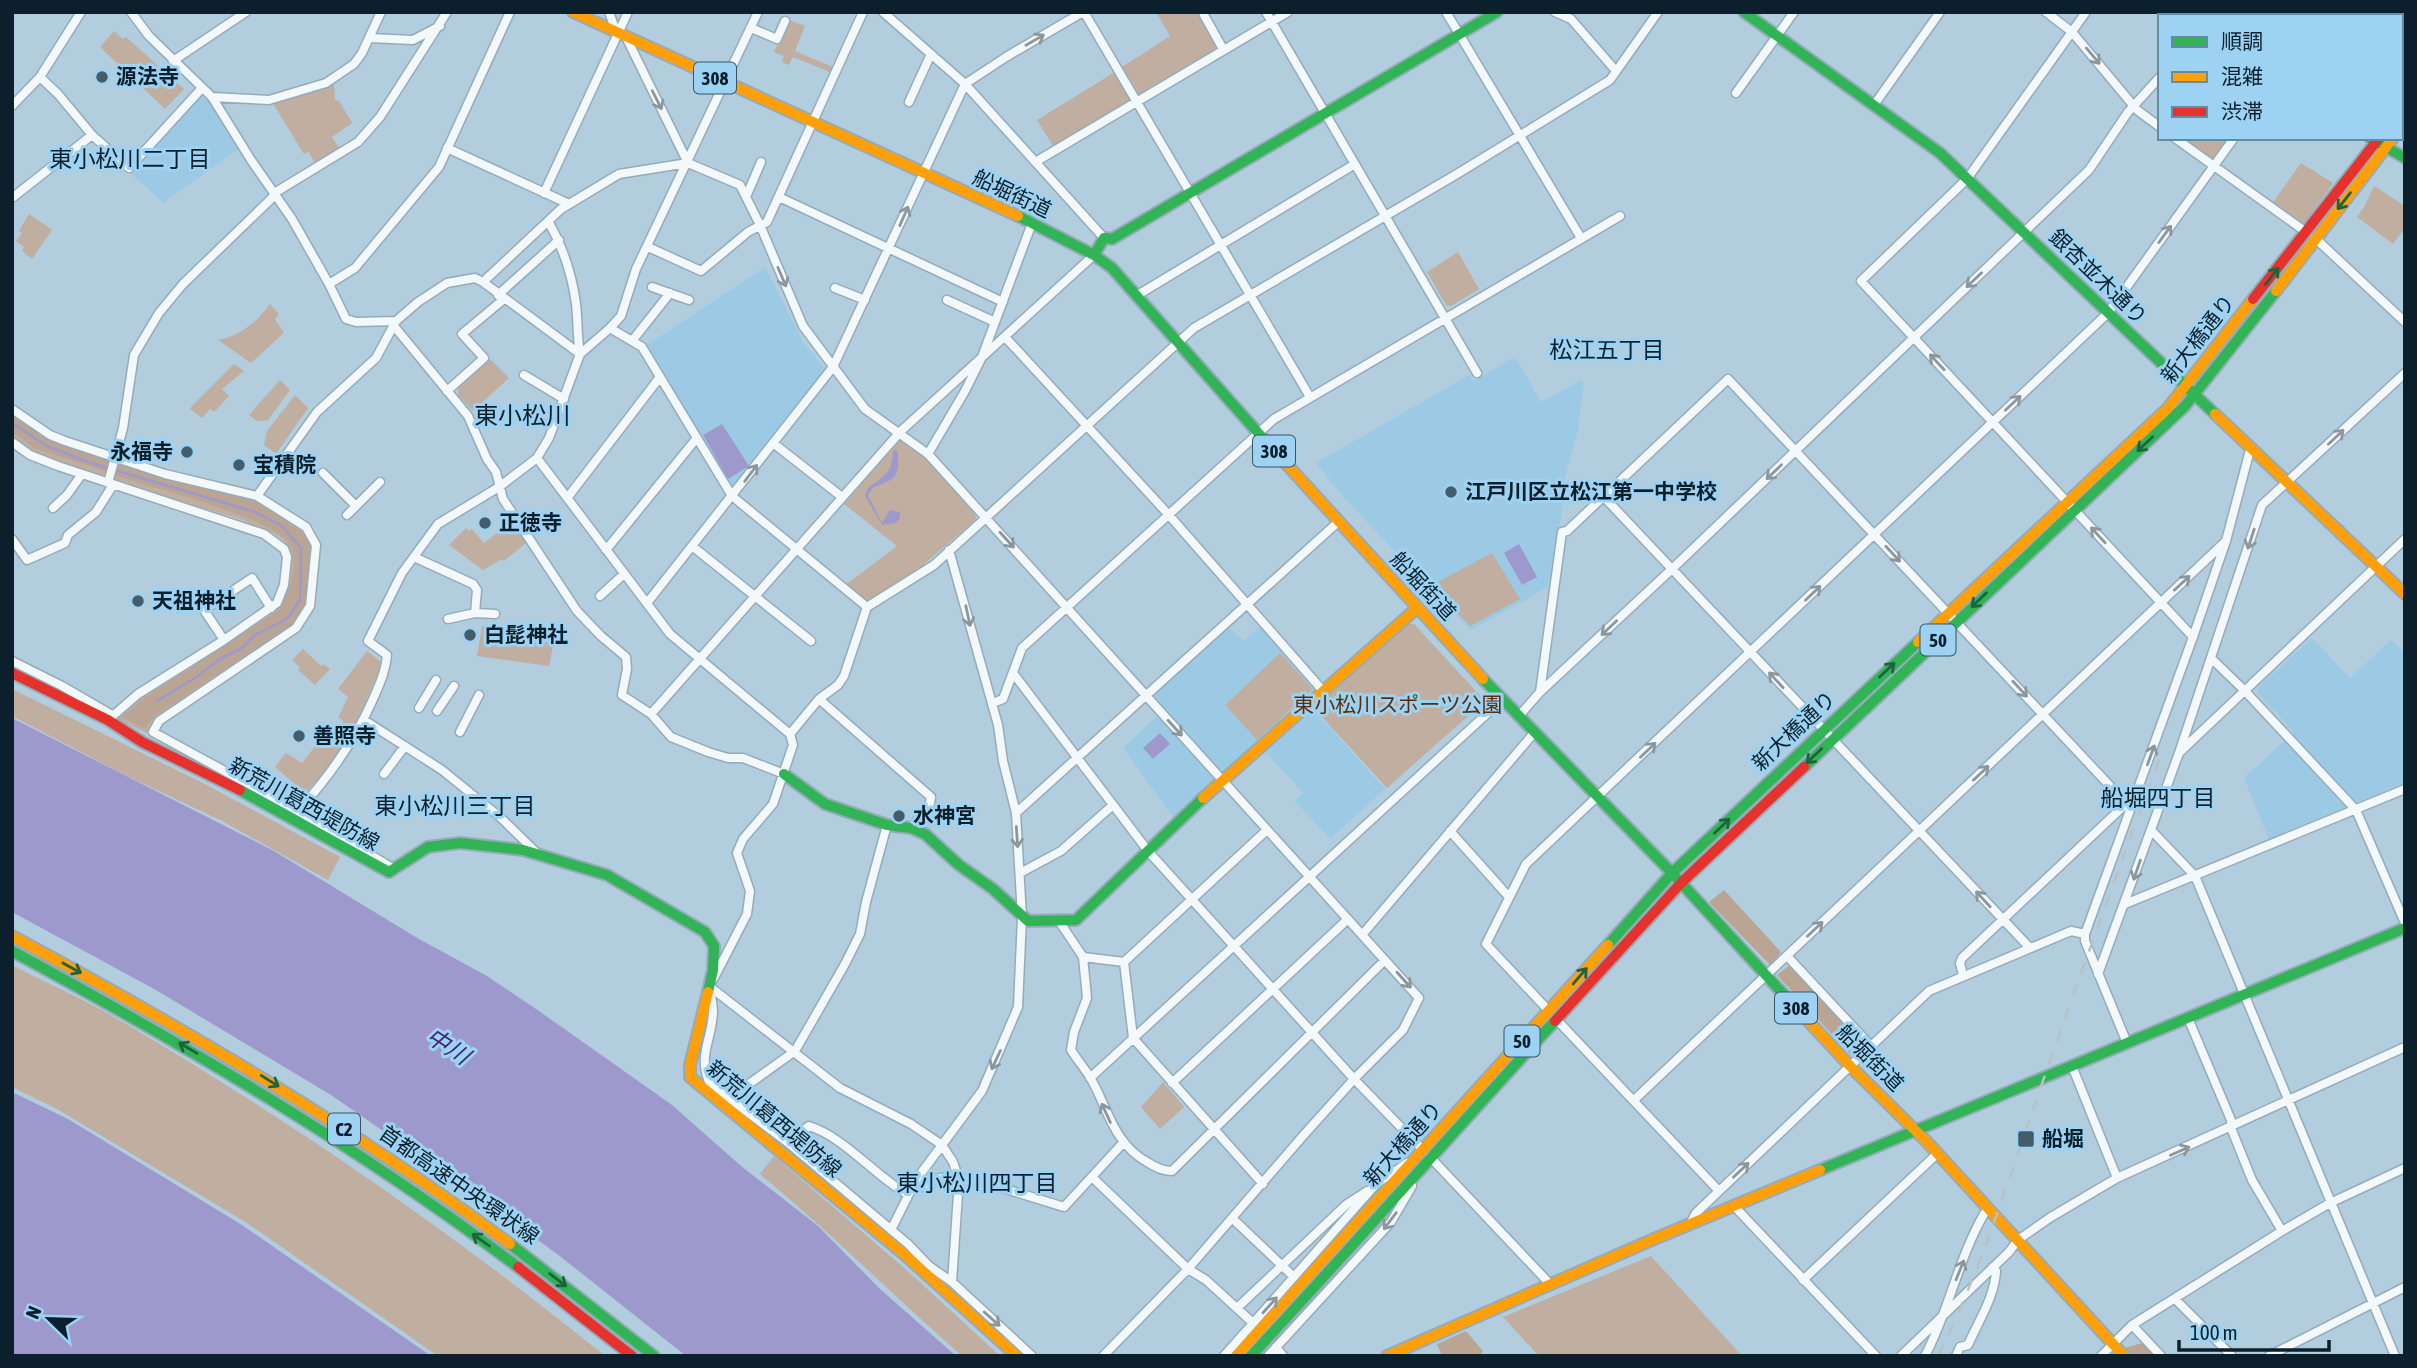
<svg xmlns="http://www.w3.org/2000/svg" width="2417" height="1368" font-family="'Asap Condensed','Noto Sans JP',sans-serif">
<rect width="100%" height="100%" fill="#b1cdde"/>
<path fill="#9ccae5" d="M202 92 207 95 239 149 163 203 130 172Z
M765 267 803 342 826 370 736 484 729 485 647 345Z
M1512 358 1517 360 1541 402 1581 380 1584 382 1578 430 1563 484 1562 512 1548 587 1471 630 1345 499 1316 463 1469 375 1474 381Z
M1260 626 1314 689 1227 772 1222 771 1212 781 1174 818 1123 748 1164 710 1155 699 1157 691 1228 627 1243 641Z
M2312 638 2350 678 2391 640 2405 653V782L2269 839 2244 778 2294 732 2257 692 2259 687Z
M1312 708 1385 789 1330 839 1295 801 1303 793 1265 751Z"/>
<path fill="#c0aea0" d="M1156 12H1198L1219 47 1139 94 1122 67 1170 36Z
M789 20 805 26 795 51 835 68 832 73 793 57 789 65 782 62 784 56 774 52Z
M114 31 123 39 126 37 184 89 165 109 100 47Z
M1115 72 1132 99 1053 146 1037 120Z
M327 84 334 85 335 100 339 101 352 123 332 137 340 149 315 164 309 152 304 154 272 102Z
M2185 138H2233L2213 164 2183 141Z
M2301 163 2333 183 2302 227 2271 205Z
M2374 186 2405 206V228L2393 244 2357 217 2364 207Z
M29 214 52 230 32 259 22 251 24 247 16 241 22 233 19 231Z
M1458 252 1479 289 1451 306 1446 305 1427 272Z
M270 304 279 314 275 319 284 333 251 363 218 340C239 337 258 321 270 304Z
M490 359 509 378 473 411 458 395 459 387Z
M234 364 244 371 222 389 229 396 214 412 210 409 202 418 190 409 192 406Z
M280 380 290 390 268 420 257 421 249 415Z
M295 395 308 408 276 454 264 445 267 431Z
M12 414 48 438 256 499 305 530 313 546 308 605 294 626 158 717 146 733 116 718 136 699 276 608 288 550 285 542 275 534 240 519 103 478 34 453 12 437Z
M900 440 923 455 975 513 976 519 921 567 872 599 866 600 847 584 897 546 844 504Z
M508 514 526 543 504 561 502 559 483 570 449 545 466 528 469 531 472 529 484 543 510 523 506 516Z
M1492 553 1520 599 1470 626 1430 586Z
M1406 624H1414L1485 701 1387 788 1313 707Z
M482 626 555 636 549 666 477 656Z
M303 649 321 666 323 664 330 669 315 685 298 670 300 667 292 660Z
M367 651 381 662 380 669 348 740 336 760 305 793 275 767 286 753 302 763 320 740 328 745 342 728 343 720 338 718 348 697 338 689Z
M1280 653 1313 689 1257 740 1225 705Z
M12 689 203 783 340 857 328 880 222 821 123 774 12 716Z
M12 965C48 984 86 1000 121 1021 291 1121 452 1232 605 1356H438L247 1223 57 1109 12 1087Z
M1163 1082 1184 1107 1160 1129 1141 1107Z
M774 1156 910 1273 1000 1356H962C894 1296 830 1232 760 1174Z
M1651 1256 1742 1356H1539L1503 1317Z"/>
<path fill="#baa493" d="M12 416 55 443 114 463 110 473 34 448 12 432Z
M118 465 256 502 302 532 310 547 305 604 292 624 156 715 145 729 122 717 140 701 279 610C289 595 300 560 289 543 271 517 148 486 113 475Z
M1724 890 1781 952 1770 965 1709 902Z
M1790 965 1867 1041 1851 1055 1777 975Z
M1466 1331 1483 1351 1479 1356H1442L1437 1344Z
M2142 1343 2154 1356H2132L2125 1348Z"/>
<path fill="#9d99cd" d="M722 424 749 466 728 479 703 435Z
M897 450C905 493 873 476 868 496L882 523 890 510 900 512V518L895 523 882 525 865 496 868 488C883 477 893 472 893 451Z
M1519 544 1537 577 1522 585 1504 553Z
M12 718 274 851 419 939 487 976 539 1011 672 1105 741 1166 818 1226 880 1289 956 1356H686L561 1257 489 1204 331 1095 156 990 12 912Z
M1160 733 1170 744 1153 759 1143 748Z
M12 1092 68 1119 242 1225 431 1356H12Z"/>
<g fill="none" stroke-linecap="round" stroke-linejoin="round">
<path stroke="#9d99cd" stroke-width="2.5" d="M2194 12 2198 16
M12 423 47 446 88 462 255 512 282 526 301 548 300 600 287 619 255 635 241 649 221 658 198 676 157 701"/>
<defs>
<path id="street" d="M131 12 149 36 212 97 251 160 292 219 329 284 346 319 356 322 396 321
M609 12 617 34
M883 12 965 84 1104 238
M1084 12 1310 397
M1266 12 1477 373
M1446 12 1581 238
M1555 12 1571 19 1616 71
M2046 12 2072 32 2137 110 2160 127
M2086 12 1967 179 1861 281 2193 637
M2270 12 2274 16
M2355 12 2360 16
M1204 15 1223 49
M2167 16 2169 12
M2367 16 2369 12
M751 28 777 39 785 21
M2401 34 2405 30
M370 38 413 40 440 26
M627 39 688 163 740 185 760 225 803 326 865 409 928 454 1419 998 1403 1030 1354 1079 1302 1137 1188 1269 1103 1356
M2401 46 2405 49
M173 61 246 12
M40 77 58 94 92 135 129 168 202 88
M1736 93 1794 12
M212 97 269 100 326 83 354 64 362 53 381 12
M909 102 931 54
M1874 105 1940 12
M12 106 40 77 81 12
M2175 138 2306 232
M447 148 569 204
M1037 161 1288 12
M544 193 628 12
M746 197 761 162
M779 197 1003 302
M12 198 92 135
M548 221C563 247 572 274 576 304 578 321 577 337 580 354
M2315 238 2405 322
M648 247 701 271 748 232 767 222 863 12
M483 282 580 354
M329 284 355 268 439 167 510 12
M652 287 689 300
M835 288 865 300
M498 295 559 240
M1136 296 1355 164
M947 300 995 322
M394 326 468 416 487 459 496 472 503 499 577 611 601 636 626 657 627 669 622 695 651 714 671 737 708 752 728 758H743L784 774
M610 328 642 347 732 496 867 607
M1005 337 1168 514 1324 692
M632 341 670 293
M524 375 564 399
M447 391 484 358 462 334 504 299
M12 409 50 435 65 441 165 474 257 496 306 527 316 545 310 606 296 628 159 721 153 732 298 811 394 869
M12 442 30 455 58 466 264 534 284 549 287 557 284 585 277 603 224 640 138 694 108 720
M773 443 842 497
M928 454 965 391 982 357 1032 223
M537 458 670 634 790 734
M323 473 356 506
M108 483 123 428 134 355 159 313 183 284 271 199 276 192 358 142 380 117 447 12
M257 496 317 412 376 358 396 321 418 302 447 283 475 278 483 282 561 209 619 174 688 163
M1603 496 2030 948
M568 497 660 377
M53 508 67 495 82 474
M347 515 380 482
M12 539 27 560 65 543 68 535 96 512 113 485
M692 546 811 641
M606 550 696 439
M414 557 473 584 477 590 475 613
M600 596 624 574
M647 603 833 367 965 84 1006 57 1083 12
M448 619 475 613 495 614
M224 640 204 610 252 578 271 608
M2211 658 2245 691 2356 810 2405 923
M12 661 62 686 112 715
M1013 673 1148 851 1354 1079 1423 1150
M1540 692 1562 532 1567 531 1728 379 2126 803
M819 699 931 797 930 803 911 828
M993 703 1003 699 1022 648 1274 419 1620 216
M419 708 436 680
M437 711 454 686
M651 714 901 431 1094 255
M1519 716 1540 692 1672 569 2089 170 2128 112 2160 77
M364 720 442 770 500 817 538 854
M460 732 479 695
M2181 751 2405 539
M384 774 405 746
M298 811C330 776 355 741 374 697 380 683 386 670 387 655L368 641 402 573 438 524 499 487 537 458 549 438 580 354 610 328 621 316 636 269 758 12
M1016 813 1337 523
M2151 830 2195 876 2395 1356
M1450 831 1509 897
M1020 873 1061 851 1113 805
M2125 904 2405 789
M1059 921 1083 957 1087 998 1074 1032 1071 1050C1077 1059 1084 1068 1090 1077 1108 1108 1113 1143 1147 1162 1156 1167 1162 1171 1172 1171L1385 960
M2085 934 2193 637 2226 541 2250 450
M1362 935 1534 733
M1787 956 1870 1045
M1083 957 1124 962
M2098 974 2179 753 2262 505 2405 373
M1963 975 1960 963 1962 958 2129 801
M714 978 747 914 750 891 737 853 743 839 773 804 793 745 790 734 819 699 838 685 844 676 867 607 934 565 1194 328 1457 174 1610 80 1658 12
M709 986 840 1088 911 1124 942 1145 953 1162 959 1179 952 1282
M710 989C711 997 713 1005 713 1012 712 1040 697 1056 710 1084L787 1142 908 1244 929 1266 952 1282 1032 1356
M1549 1011 1486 944 1526 864 2108 313 2234 138
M2188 1018 2231 1120V1128L2252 1180 2282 1231
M1556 1019 1719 1191
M2072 1066 2117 1178
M1090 1078 1503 699
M1172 1083 1348 919
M728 1099 795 1051 845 964 860 934 866 902 887 825
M1634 1100 2226 541
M787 1142 809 1126C844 1137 874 1175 907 1194
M1430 1157 1550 1284
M1092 1177 1188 1269 1206 1280 1253 1323
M1263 1184 1133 1038 1124 962 1267 830
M909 1190C922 1190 928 1180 940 1178 964 1174 1038 1199 1064 1207L1123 1143
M1734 1206 1876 1356
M1233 1219 1294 1277
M1690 1224 1696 1213 1929 991 2071 931 2085 934V941L2127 1043
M891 1230 916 1180 982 1091 1018 1007 1022 917 1016 813 1003 761 998 725 949 550
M1803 1280 1938 1153
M2175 1299 2232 1356
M1237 1308 1347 1204 1367 1191
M2132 1325 2161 1356
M1276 1347 1283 1356
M1224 1356 1376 1184 1407 1163
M1268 1356 1391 1222 1412 1186
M1901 1356 2009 1252 2018 1240 2051 1217 2117 1178 2405 1047
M1925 1356C1949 1311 1958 1259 1984 1214
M1956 1356 1960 1347 1968 1345C1978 1322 1995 1296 1996 1271L1993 1267
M2101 1356 2132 1325 2282 1231 2330 1203 2405 1168
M2269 1356 2405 1287"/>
<path id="fast" d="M1744 12 1940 153 2215 414
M2401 108 2405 104
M2370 138 2405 158
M1018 216 1094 255 1112 268 1268 444
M1094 255 1104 238 1112 239 1497 12
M1483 679 1672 873 1786 997
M1804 767 2185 406 2276 291
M784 774 825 804 887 825 911 828 925 834 959 865 993 889 1028 921 1076 920 1203 798
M240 790 389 872 428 847 460 843 523 850 607 875 705 932 714 946 713 970 708 992
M1608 945 1672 873 1918 642
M12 951C187 1046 359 1147 518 1267
M1820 1170 2405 928
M510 1244 654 1356
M1251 1356C1354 1245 1453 1132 1555 1021"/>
<path id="slow" d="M573 12 1018 216
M2182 12 2185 16
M2276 291 2393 138
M2215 414 2405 594
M1268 444 1483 679
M1918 642 2168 408 2253 299
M1203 798 1417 608
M12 936C185 1029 352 1127 510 1244
M708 992 690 1065V1077L904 1254 1017 1356
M1786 997 1850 1066 1927 1142 2124 1356
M1236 1356 1608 945
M1387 1356 1654 1239 1820 1170"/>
<path id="jam" d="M2401 127 2405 123
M2253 299 2379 138
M12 673 108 720 142 742 240 790
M1555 1021 1681 883 1804 767
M518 1267 632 1356"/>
</defs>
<use href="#street" stroke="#95abb9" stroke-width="11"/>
<use href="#fast" stroke="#95abb9" stroke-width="14"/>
<use href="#slow" stroke="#95abb9" stroke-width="14"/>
<use href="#jam" stroke="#95abb9" stroke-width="14"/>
<use href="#street" stroke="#f3f8fa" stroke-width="8"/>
<use href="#fast" stroke="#30b455" stroke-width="10"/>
<use href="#slow" stroke="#ff9f0a" stroke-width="10"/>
<use href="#jam" stroke="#e5322d" stroke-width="10"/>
<path stroke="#bac1c6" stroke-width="2.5" stroke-dasharray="12 12" stroke-linecap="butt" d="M1938 1356C1980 1272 2008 1181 2039 1092 2079 978 2120 865 2162 752"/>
</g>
<defs><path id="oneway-shaft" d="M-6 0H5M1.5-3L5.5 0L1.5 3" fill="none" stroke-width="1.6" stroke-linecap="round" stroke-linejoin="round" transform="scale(1.75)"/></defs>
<g stroke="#8b979d">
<use href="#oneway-shaft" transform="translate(1035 40) rotate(-30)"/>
<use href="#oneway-shaft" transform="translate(2093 56) rotate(50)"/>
<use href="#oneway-shaft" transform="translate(657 100) rotate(63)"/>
<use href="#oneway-shaft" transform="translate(904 216) rotate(-66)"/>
<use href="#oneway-shaft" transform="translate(2165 234) rotate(-54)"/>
<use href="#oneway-shaft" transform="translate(782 277) rotate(67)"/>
<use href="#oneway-shaft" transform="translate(1974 280) rotate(137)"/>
<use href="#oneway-shaft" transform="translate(1937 362) rotate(-133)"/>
<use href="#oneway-shaft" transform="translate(2013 403) rotate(-43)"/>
<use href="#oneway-shaft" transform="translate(2336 437) rotate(-43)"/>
<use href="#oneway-shaft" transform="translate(1774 472) rotate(136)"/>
<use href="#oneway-shaft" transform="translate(751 473) rotate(-53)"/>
<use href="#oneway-shaft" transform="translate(2098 535) rotate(-133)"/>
<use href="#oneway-shaft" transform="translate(2251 539) rotate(108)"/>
<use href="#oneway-shaft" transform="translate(1007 540) rotate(48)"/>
<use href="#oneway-shaft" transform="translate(1893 554) rotate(47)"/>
<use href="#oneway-shaft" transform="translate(2182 583) rotate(-43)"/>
<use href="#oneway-shaft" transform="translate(1813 593) rotate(-44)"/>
<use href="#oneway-shaft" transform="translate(968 616) rotate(78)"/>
<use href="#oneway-shaft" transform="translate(1609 628) rotate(137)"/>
<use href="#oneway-shaft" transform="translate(1776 680) rotate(-133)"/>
<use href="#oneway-shaft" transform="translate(2020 689) rotate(47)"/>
<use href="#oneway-shaft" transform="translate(1175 728) rotate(48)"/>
<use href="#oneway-shaft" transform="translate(1648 750) rotate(-43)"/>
<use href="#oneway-shaft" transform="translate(2151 755) rotate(-70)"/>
<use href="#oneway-shaft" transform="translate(1981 773) rotate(-43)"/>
<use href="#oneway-shaft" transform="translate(1017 837) rotate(86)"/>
<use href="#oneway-shaft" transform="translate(2137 870) rotate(109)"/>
<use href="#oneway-shaft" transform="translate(1983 899) rotate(-133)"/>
<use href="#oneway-shaft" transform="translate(1815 929) rotate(-43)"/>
<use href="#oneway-shaft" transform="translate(1404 980) rotate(48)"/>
<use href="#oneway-shaft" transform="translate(996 1060) rotate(115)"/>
<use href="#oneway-shaft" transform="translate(1106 1113) rotate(-115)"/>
<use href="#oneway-shaft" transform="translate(2180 1151) rotate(-24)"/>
<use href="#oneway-shaft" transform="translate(1741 1170) rotate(-43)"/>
<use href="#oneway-shaft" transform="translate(1390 1221) rotate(127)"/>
<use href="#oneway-shaft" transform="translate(1960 1270) rotate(-68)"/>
<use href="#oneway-shaft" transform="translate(1270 1305) rotate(-48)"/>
<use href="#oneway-shaft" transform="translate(992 1319) rotate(42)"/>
</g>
<g stroke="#1c633e">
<use href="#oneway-shaft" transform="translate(2344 201) rotate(128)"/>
<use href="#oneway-shaft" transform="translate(2272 276) rotate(-52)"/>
<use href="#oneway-shaft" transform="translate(2145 444) rotate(137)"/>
<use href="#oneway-shaft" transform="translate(1979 600) rotate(136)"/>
<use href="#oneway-shaft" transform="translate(1887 670) rotate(-43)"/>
<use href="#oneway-shaft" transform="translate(1814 756) rotate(136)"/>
<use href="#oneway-shaft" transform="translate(1722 826) rotate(-44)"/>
<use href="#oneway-shaft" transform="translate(72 968) rotate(29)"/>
<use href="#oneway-shaft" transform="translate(1580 976) rotate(-49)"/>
<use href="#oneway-shaft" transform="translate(188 1048) rotate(-149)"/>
<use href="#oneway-shaft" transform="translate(270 1081) rotate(32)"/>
<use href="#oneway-shaft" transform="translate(481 1240) rotate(-145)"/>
<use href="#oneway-shaft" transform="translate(558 1280) rotate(37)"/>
</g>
<g fill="#455d6a" stroke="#9dd2f2" stroke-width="2.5">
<circle cx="102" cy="77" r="7"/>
<circle cx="187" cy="452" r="7"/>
<circle cx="239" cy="465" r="7"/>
<circle cx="1451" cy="492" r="7"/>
<circle cx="485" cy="523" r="7"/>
<circle cx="138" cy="601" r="7"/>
<circle cx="470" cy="635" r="7"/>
<circle cx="299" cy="736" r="7"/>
<circle cx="899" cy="816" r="7"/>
<rect x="2017" y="1130" width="18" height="18" rx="3.5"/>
</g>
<g text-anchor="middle" stroke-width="6" stroke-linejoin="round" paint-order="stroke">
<g fill="#9dd2f2" stroke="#375567" stroke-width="2">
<rect x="694" y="62.5" width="42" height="31" rx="5"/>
<rect x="1253" y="435.5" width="42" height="31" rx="5"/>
<rect x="1920.5" y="624.5" width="35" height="31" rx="5"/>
<rect x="1775" y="992.5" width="42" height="31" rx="5"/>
<rect x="1504.5" y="1025.5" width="35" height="31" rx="5"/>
<rect x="328" y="1113.5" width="32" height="31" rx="5"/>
</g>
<g font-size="19" font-weight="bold" fill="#0b202c">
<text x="715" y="85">308</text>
<text x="1274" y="458">308</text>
<text x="1938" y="647">50</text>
<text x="1796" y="1015">308</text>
<text x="1522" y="1048">50</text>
<text x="344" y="1136">C2</text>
</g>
<g font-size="21" font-weight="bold" fill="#0b202c" stroke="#9dd2f2" text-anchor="start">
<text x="116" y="84">源法寺</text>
<text x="173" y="459" text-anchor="end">永福寺</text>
<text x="253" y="472">宝積院</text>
<text x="1465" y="499">江戸川区立松江第一中学校</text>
<text x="499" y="530">正徳寺</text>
<text x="152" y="608">天祖神社</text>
<text x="484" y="642">白髭神社</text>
<text x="313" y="743">善照寺</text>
<text x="913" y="823">水神宮</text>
<text x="2042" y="1146">船堀</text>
</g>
<g font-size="21" fill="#0b202c" stroke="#9dd2f2">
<text transform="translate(1012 194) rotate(25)" y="7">船堀街道</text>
<text transform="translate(2098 277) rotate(44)" y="7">銀杏並木通り</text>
<text transform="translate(2198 339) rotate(-52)" y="7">新大橋通り</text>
<text transform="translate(1423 586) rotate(47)" y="7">船堀街道</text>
<text transform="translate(1794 731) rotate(-43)" y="7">新大橋通り</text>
<text transform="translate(304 804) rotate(29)" y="7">新荒川葛西堤防線</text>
<text transform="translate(1870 1058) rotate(45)" y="7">船堀街道</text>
<text transform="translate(774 1119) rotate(40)" y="7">新荒川葛西堤防線</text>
<text transform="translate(1403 1144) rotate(-48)" y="7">新大橋通り</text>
<text transform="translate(459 1185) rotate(35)" y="7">首都高速中央環状線</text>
</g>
<g font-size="21" fill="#592e0b" stroke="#9dd2f2">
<text x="1398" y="712">東小松川スポーツ公園</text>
</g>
<g font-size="23" fill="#0b202c" stroke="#9dd2f2">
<text x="130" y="167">東小松川二丁目</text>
<text x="1607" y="358">松江五丁目</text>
<text x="2158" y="806">船堀四丁目</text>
<text x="455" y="814">東小松川三丁目</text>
<text x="977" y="1191">東小松川四丁目</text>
</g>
<g font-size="23" font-style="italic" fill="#422675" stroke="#9dd2f2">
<text transform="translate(448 1046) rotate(33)" y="8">中川</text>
</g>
<g font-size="24" fill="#0b202c" stroke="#9dd2f2">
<text x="522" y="424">東小松川</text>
</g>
</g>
<rect width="2417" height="1368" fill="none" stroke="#0b202c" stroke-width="28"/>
<rect x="2158" y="14" width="245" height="126" fill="#9dd2f2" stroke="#638ba3" stroke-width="2"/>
<rect x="2172" y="37" width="35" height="10" fill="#30b455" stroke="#638ba3" stroke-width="2"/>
<text x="2221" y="49" font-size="21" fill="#0b202c">順調</text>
<rect x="2172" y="72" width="35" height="10" fill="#ff9f0a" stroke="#638ba3" stroke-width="2"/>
<text x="2221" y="84" font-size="21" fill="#0b202c">混雑</text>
<rect x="2172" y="107" width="35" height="10" fill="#e5322d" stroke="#638ba3" stroke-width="2"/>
<text x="2221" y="119" font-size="21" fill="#0b202c">渋滞</text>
<g transform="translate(49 1319) rotate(293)" stroke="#9dd2f2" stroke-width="5" paint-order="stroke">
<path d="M0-5L12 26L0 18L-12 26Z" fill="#0b202c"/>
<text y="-10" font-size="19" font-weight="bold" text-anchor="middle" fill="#0b202c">N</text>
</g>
<path d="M2179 1340v10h150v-10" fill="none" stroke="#0b202c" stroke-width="3.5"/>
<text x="2190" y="1340" font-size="21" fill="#0b202c" stroke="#9dd2f2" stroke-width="5" paint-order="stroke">100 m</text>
</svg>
